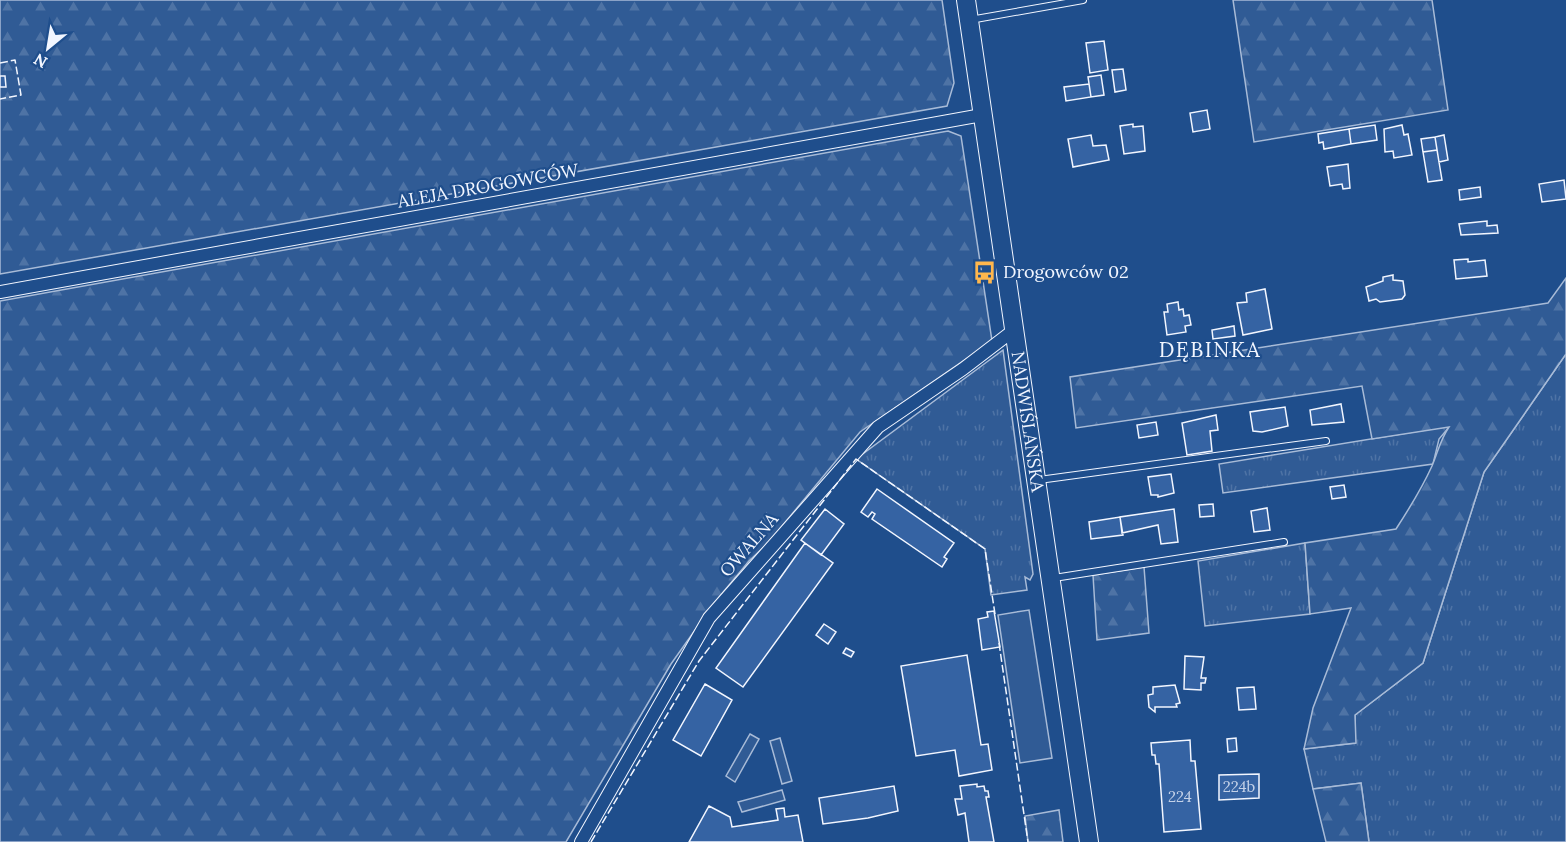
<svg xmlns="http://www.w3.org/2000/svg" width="1566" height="842" font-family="Lora,serif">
<defs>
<pattern id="grass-tufts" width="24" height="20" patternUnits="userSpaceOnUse" patternTransform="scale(1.5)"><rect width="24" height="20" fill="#305b95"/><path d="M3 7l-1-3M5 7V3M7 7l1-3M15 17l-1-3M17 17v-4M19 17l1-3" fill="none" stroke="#4e73a5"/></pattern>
<pattern id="forest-firs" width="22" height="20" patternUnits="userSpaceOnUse" patternTransform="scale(1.5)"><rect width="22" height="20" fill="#305b95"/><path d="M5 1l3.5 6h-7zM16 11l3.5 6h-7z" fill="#4e73a5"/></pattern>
</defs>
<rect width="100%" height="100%" fill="#1f4e8c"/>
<path fill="url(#grass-tufts)" stroke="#a8bbd7" stroke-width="1.5" d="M1003 350 1033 574 1030 580 1025 577 1027 590 991 595 985 549 856 459Z
M1566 354V842H1369L1361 783 1313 789 1304 749 1355 743V715L1423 663 1484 472Z
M1450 426 1439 439 1433 464 1223 493 1219 464Z
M1305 543 1310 614 1205 626 1198 561Z"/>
<path fill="url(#forest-firs)" stroke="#a8bbd7" stroke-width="1.5" d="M0 0H942L954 83 947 106 0 274Z
M1233 0H1432L1448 110 1254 142Z
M948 131 961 136 992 341 860 432 768 543 749 561 715 602 671 664 566 842H0V301Z
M1566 278V354L1484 472 1423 663 1355 715 1356 743 1304 749 1313 708 1351 608 1310 614 1305 543 1396 529C1409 509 1422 488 1432 466 1438 452 1440 440 1449 427L1372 439 1362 386 1076 428 1070 377 1548 303Z
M1144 567 1149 633 1097 640 1093 575Z
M1361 783 1369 842H1326L1313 789Z
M1059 810 1063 842H1028L1025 816Z"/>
<path fill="#305b95" stroke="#a8bbd7" stroke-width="1.5" d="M1029 610 1052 758 1020 763 998 615Z
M750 734 759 739 735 782 726 776Z
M780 738 792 781 782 784 770 741Z
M782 790 785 800 742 812 738 802Z"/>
<path fill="#3563a3" stroke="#f2f6ff" stroke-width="1.5" d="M1104 41 1108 70 1090 73 1086 43Z
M1123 69 1126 90 1115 92 1112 70Z
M1101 75 1104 95 1091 97 1088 77Z
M0 76H5L6 87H0Z
M1089 84 1091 97 1066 101 1064 87Z
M1207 110 1210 129 1193 132 1190 113Z
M1133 124V127L1143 126 1145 151 1124 154 1120 126Z
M1375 125 1377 140 1351 144 1349 129Z
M1402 125 1404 135 1408 134 1412 155 1394 158 1393 151 1385 152 1384 129Z
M1349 129 1351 144 1324 149 1323 142 1319 143 1318 134Z
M1091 135 1093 146 1106 145 1109 160 1073 167 1068 139Z
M1444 135 1448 160 1439 162 1435 137Z
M1435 137 1437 150 1423 152 1421 139Z
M1437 150 1442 180 1428 182 1423 152Z
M1348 164 1350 188 1343 189 1342 184 1330 186 1327 167Z
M1564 180 1566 199 1542 202 1539 184Z
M1480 187 1481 197 1460 200 1459 190Z
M1487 221V226L1497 225 1498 233 1461 235 1459 224Z
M1468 259V262L1485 260 1487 276 1456 279 1454 260Z
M1393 275V280L1403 281 1405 295 1402 299 1380 302 1376 299 1369 301 1366 287 1383 281V277Z
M1265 289 1272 329 1243 335 1237 303 1247 302 1246 293Z
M1178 302 1179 310 1183 309 1184 316 1189 315 1191 325 1185 326 1186 332 1167 335 1164 312H1168L1167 304Z
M1234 326 1235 336 1213 339 1212 330Z
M1341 404 1344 422 1312 425 1310 410Z
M1285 407 1288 426 1262 432 1253 431 1250 412Z
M1216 415 1218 430 1210 431 1212 451 1187 455 1182 423Z
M1156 422 1158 435 1139 438 1137 425Z
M1171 474 1174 493 1158 497V495H1151L1148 477Z
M1344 485 1346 497 1332 499 1330 487Z
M877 489 954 543 944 557 947 559 942 567 872 519 875 514 872 512 868 517 861 512Z
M1213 504 1214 516 1200 517 1199 505Z
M1267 508 1270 530 1254 532 1251 511Z
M825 509 844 524 821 555 801 540Z
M1174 509 1178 542 1161 544 1158 525 1122 533 1120 517Z
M1120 517 1123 535 1091 539 1089 522Z
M805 543 833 563 743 687 716 668Z
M994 611 1000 647 982 650 978 619 988 617 987 612Z
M824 624 836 632 828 644 816 635Z
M846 648 854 652 851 657 843 653Z
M967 655 981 745 988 744 992 770 959 776 955 750 916 756 901 666Z
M1185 656 1204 657 1201 678H1206L1205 683H1201V690L1184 689Z
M705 684 732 700 701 756 673 740Z
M1175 685 1180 703 1176 704 1177 707H1155V712L1149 707 1148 695 1153 694V687Z
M1254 687 1256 709 1239 710 1237 688Z
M1236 738 1237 751 1228 752 1227 739Z
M1190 740 1191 761H1195L1201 829 1164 832 1159 764H1156L1155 755H1152L1151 743Z
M1259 774V798L1219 800V775Z
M977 784V787L984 786 985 791H988L989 797H986L994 842H969L965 813 958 815 955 799H962L960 786Z
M894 786 898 811 868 818 823 824 819 798Z
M709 806 730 817 732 827 778 820 776 809 784 808 785 817 798 815 803 842H689Z"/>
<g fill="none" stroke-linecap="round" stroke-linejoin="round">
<defs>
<path id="lane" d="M970 20 1083 0
M1039 480 1326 441
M1054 578 1284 542"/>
<path id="street" d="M0 292 982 115
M581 842 709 618 878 427 963 369 1014 330"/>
<g id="secondary">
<path id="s1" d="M966 0 1089 842"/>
</g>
</defs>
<use href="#lane" stroke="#f2f6ff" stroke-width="8"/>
<use href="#street" stroke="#f2f6ff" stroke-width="14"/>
<use href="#secondary" stroke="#f2f6ff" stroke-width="20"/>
<use href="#lane" stroke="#1f4e8c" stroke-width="6"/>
<use href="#street" stroke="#1f4e8c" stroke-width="12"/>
<use href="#secondary" stroke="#1f4e8c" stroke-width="18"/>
<path stroke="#f2f6ff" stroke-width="1.5" stroke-dasharray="8 3" stroke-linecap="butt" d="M0 63 15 60 21 95 0 99
M999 643 1028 842
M591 842 699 661 856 459 985 549 995 614"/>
</g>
<defs>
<symbol id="bus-bare" viewBox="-9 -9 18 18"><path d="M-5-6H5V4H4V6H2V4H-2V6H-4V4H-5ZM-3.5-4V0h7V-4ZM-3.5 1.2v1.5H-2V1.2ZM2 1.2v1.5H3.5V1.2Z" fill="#ffb74d" stroke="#1f4e8c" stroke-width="2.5" paint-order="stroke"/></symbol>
</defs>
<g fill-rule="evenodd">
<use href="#bus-bare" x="968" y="256" width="33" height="33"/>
</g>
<g text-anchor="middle" stroke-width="4.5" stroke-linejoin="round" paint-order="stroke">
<g font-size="15" fill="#c3d1e8">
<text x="1239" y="792">224b</text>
<text x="1180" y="802">224</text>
</g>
<g font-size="18" fill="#f2f6ff" stroke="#1f4e8c">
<text transform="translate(488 186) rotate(-10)" y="6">ALEJA DROGOWCÓW</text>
<text dy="6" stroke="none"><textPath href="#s1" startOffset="426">NADWIŚLAŃSKA</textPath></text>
<text transform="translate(749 545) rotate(-49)" y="6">OWALNA</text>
</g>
<g font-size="18" fill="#f2f6ff" stroke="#1f4e8c" text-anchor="start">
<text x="1003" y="278">Drogowców 02</text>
</g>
<g font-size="21" letter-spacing="1.5" fill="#f2f6ff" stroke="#1f4e8c">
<text x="1210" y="357">DĘBINKA</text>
</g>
</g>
<g transform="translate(48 48) rotate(210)" stroke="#1f4e8c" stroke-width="4.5" paint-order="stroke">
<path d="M0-4.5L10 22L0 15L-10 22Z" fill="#f2f6ff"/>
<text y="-9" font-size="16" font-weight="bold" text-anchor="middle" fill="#f2f6ff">N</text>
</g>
</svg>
